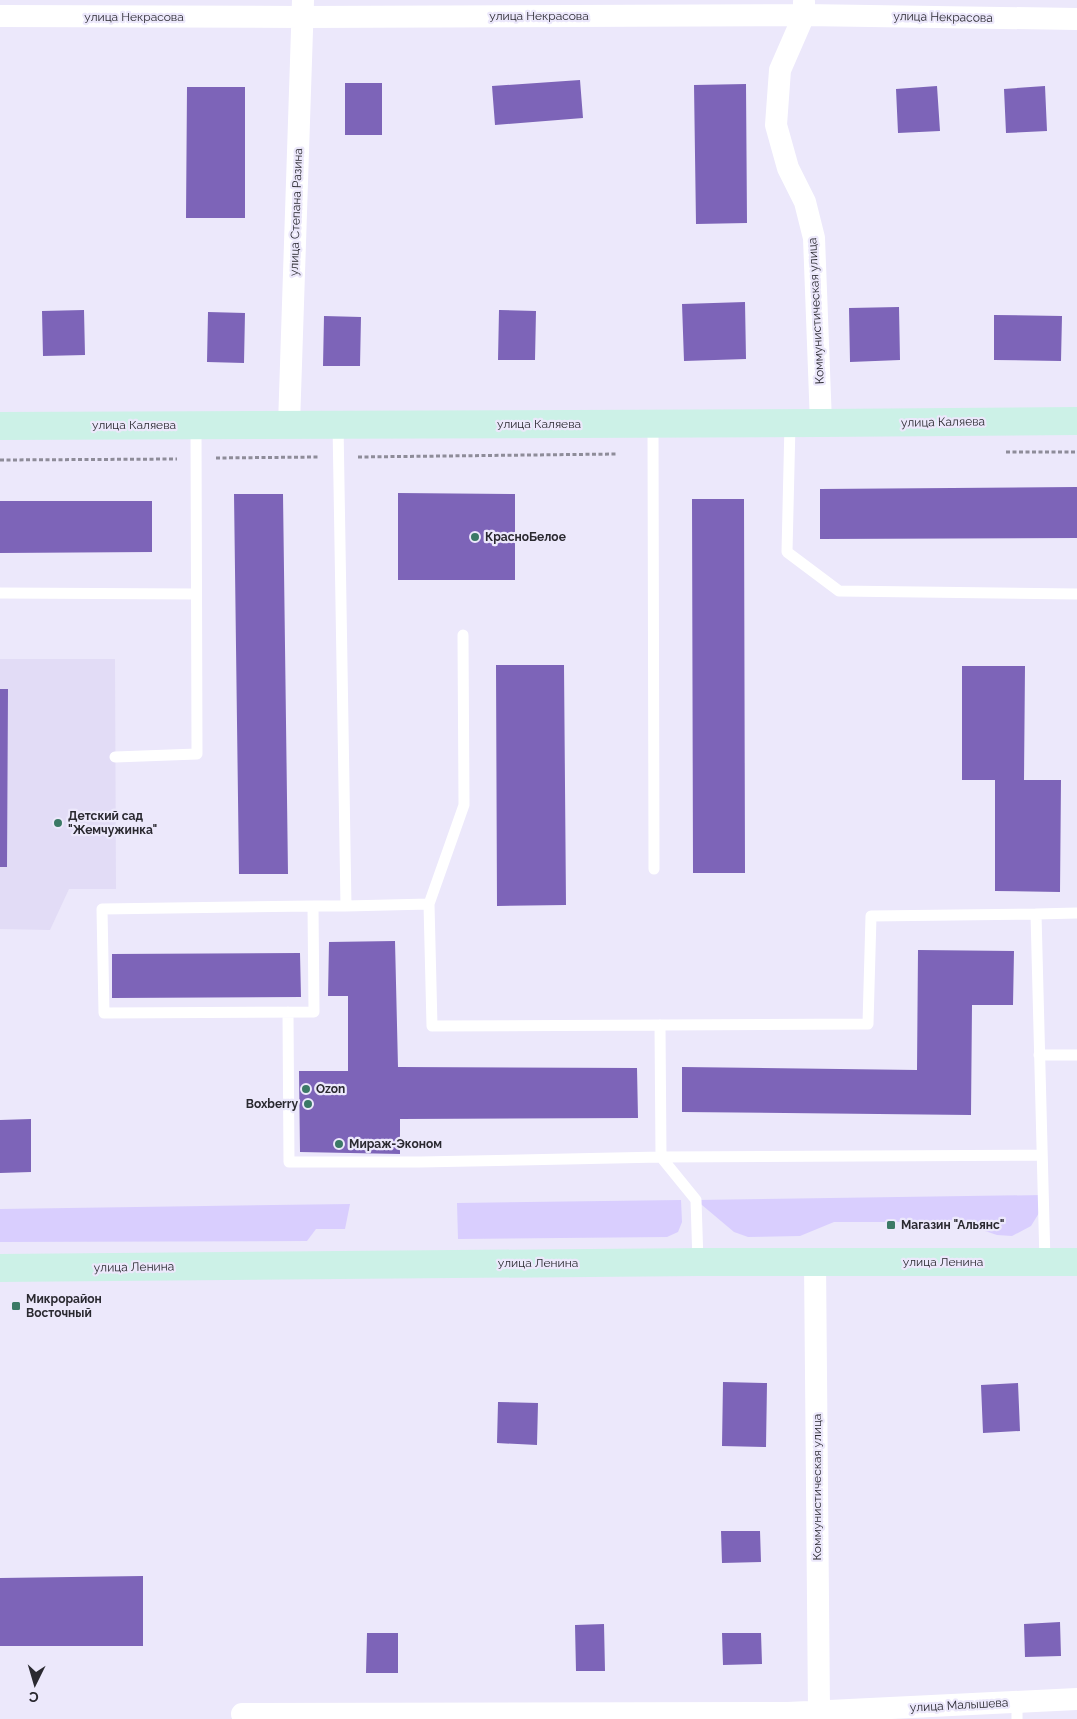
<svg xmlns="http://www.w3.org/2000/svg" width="1077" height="1719" font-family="Raleway,sans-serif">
<rect width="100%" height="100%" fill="#ece8fb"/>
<path fill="#e2dcf6" d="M0 659H115L116 889H69L50 930 0 929Z"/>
<path fill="#d9cefe" d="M1043 1195 1039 1213 1031 1226 1012 1236 997 1235 958 1222H834L800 1236 748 1237 734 1232 696 1200Z
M681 1200 682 1222 678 1232 667 1237 458 1239 457 1203Z
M350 1204 345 1229H316L307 1241 0 1242V1209Z"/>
<path fill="#7d64b8" d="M580 80 583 118 495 125 492 86Z
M345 83H382V135H345Z
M746 84 747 223 696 224 694 85Z
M937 86 940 131 898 133 896 89Z
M1045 86 1047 131 1006 133 1004 89Z
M187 87H245V218H186Z
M745 302 746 359 684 361 682 304Z
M899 307 900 360 850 362 849 308Z
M84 310 85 355 43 356 42 311Z
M499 310 536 311 535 360H498Z
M208 312 245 313 244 363 207 362Z
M994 315 1062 316 1061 361 994 360Z
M324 316 361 317 360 366H323Z
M1077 487V538L820 539V489Z
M398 493 515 494V580H398Z
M234 494H283L288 874H239Z
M692 499H744L745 873H693Z
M0 501H152V552L0 553Z
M496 665H564L566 905 497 906Z
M962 666H1025L1024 780H1061L1060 892 995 891V780H962Z
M0 689H8L7 867H0Z
M395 941 398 1067 637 1068 638 1118 400 1119V1154L300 1152 299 1071H348V996H328L329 942Z
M918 950 1014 951 1013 1005H972L971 1115 682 1112V1067L917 1070Z
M300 953 301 997 112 998V954Z
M31 1119V1172L0 1173V1120Z
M723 1382 767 1383 766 1447 722 1446Z
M1018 1383 1020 1431 983 1433 981 1385Z
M498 1402 538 1403 537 1445 497 1443Z
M721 1531H760L761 1562 722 1563Z
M143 1576V1646H0V1578Z
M1060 1622 1061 1656 1025 1657 1024 1624Z
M604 1624 605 1671H576L575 1625Z
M367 1633H398V1673H366Z
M722 1633H761L762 1664 723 1665Z"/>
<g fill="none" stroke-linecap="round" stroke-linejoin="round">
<path stroke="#8e8c99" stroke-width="3" stroke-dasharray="4 2.5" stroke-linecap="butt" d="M1006 452H1077
M358 457 617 454
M216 458 319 457
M0 460 177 459"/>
<path stroke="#fff" stroke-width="11" d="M653 424 654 869
M790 424 787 552 839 591 1077 594
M0 593 196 594
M115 757 197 754 196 425
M429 904 464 805 463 635
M313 906 314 1012 104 1013 102 909 313 906H346L338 424
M346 906 429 904 432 1026 868 1024 871 916 1036 914 1045 1262
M1036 914 1077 913
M288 1012 289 1162H420L661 1157 1042 1155
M660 1025 661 1157 696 1200 698 1262
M1039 1055H1077
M1017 1702V1719"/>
<path stroke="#fff" stroke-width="22" d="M804 2V15L780 70 776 125 788 168 805 202 814 238 821 423
M0 16 303 17 804 15 1077 19
M289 425 303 0
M815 1262 819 1712
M242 1714 788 1713 1077 1699"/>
<path stroke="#ccf1e7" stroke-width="28" d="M0 426 821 423 1077 421
M0 1268 698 1262H1077"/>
</g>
<g fill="#3b7966" stroke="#ece8fb" stroke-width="2">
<circle cx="475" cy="537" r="5"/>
<circle cx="58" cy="823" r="5"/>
<circle cx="306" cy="1089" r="5"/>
<circle cx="308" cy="1104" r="5"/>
<circle cx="339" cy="1144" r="5"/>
<rect x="886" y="1220" width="10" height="10" rx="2.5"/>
<rect x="11" y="1301" width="10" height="10" rx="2.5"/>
</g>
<g text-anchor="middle" stroke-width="4.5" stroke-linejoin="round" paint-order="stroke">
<g font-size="12" fill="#2a2930" stroke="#ece8fb">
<text x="539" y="20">улица Некрасова</text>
<text x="134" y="21">улица Некрасова</text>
<text transform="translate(943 17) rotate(1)" y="4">улица Некрасова</text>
<text transform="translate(296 212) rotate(-88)" y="4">улица Степана Разина</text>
<text transform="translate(816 311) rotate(-93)" y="4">Коммунистическая улица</text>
<text transform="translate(943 422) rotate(-1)" y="4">улица Каляева</text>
<text x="539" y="428">улица Каляева</text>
<text x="134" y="429">улица Каляева</text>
<text x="943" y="1266">улица Ленина</text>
<text x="538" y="1267">улица Ленина</text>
<text transform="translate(134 1267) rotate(-1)" y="4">улица Ленина</text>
<text transform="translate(817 1487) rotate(-90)" y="4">Коммунистическая улица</text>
<text transform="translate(959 1705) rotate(-3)" y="4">улица Малышева</text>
</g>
<g font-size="12" font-weight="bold" fill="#2a2930" stroke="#ece8fb" text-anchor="start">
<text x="485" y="541">КрасноБелое</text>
<text x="68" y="820">Детский сад<tspan x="68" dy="14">"Жемчужинка"</tspan></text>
<text x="316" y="1093">Ozon</text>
<text x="298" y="1108" text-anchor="end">Boxberry</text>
<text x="349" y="1148">Мираж-Эконом</text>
<text x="901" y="1229">Магазин "Альянс"</text>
<text x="26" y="1303">Микрорайон<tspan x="26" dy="14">Восточный</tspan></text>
</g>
</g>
<g transform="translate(35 1684) rotate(185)" stroke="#ece8fb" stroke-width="4" paint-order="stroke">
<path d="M0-4L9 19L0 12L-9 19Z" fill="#2a2930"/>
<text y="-8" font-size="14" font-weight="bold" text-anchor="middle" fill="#2a2930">С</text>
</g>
</svg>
